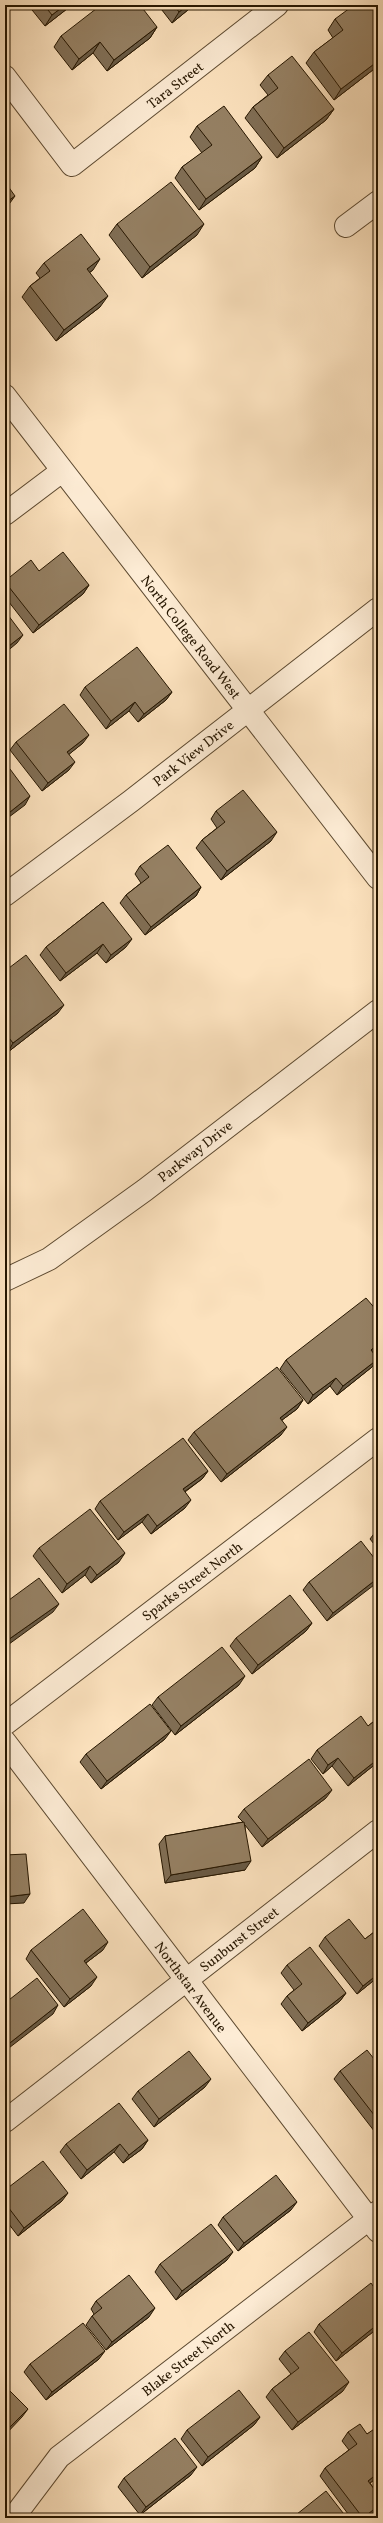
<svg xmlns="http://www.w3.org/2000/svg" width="383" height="2523" font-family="Vollkorn,serif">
<rect width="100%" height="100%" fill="#fce2be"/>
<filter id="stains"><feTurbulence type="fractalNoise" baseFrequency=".005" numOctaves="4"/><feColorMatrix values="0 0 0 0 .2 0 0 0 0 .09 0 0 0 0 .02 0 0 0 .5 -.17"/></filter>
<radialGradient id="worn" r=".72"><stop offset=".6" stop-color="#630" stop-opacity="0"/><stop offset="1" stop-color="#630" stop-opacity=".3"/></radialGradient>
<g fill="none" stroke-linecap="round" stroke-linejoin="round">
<defs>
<path id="minor" d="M5 77 72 165 277 5
M346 226 378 202
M5 396 378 878
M5 514 62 471
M5 895 131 801 378 609
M5 1280 49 1259 145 1190 378 1011
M5 1724 378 1439
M5 1742 378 2231
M5 2121 378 1831
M13 2518 59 2457 378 2212"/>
</defs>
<use href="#minor" stroke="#5c4930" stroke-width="24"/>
<use href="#minor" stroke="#fdecd5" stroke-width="22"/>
</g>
<path fill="#806e55" stroke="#261600" d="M28 5H72L45 26Z
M158 5H194L172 23Z
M378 6V66L334 100 306 63 314 52 333 38 328 30 335 19Z
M157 27 150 38 107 71 93 53 72 70 54 47 61 36Z
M268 75 334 109 326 120 277 158 245 118 253 107 268 95 260 85Z
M197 126 262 157 255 168 199 210 175 178 182 167 202 153 190 137Z
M117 224 197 235 142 278 109 235Z
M44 263 93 270 89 273 100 307 56 341 22 297 30 286 40 278 36 273Z
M39 571 89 585 83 594 33 633 5 597V581Z
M85 687 172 692 166 700 138 722 129 711 106 729 80 695Z
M16 742 83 743 69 754V770L42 791 10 750Z
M216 811 271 841 221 880 196 848 202 840 217 828 211 819Z
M140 866 201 887 196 896 145 935 120 903 126 895 141 883 135 874Z
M103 902 126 947 106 963 97 953 60 981 40 955 46 947Z
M5 971 58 1013 8 1052 5 1048Z
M378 1312V1348L373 1352 372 1367 337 1395 330 1386 308 1404 280 1369 286 1360Z
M303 1400 297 1409 282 1420 281 1435 221 1482 188 1440 194 1432Z
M208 1471 202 1479 185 1492V1508L151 1534 142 1522 118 1540 95 1509 100 1501Z
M378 1529V1549L370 1539 376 1531Z
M39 1548 119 1562 91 1583 85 1575 62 1593 33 1556Z
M378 1563 327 1621 303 1590 309 1582Z
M312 1623 306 1631 252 1674 230 1646 236 1638Z
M239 1685 175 1735 152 1705 158 1697Z
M378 1718V1762L348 1786 332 1766 323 1774 311 1759 317 1750 368 1726Z
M165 1739 101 1789 80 1762 86 1754Z
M326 1798 262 1847 245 1825V1870L165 1883 159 1844 165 1836 243 1822 238 1817 244 1809Z
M378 1929V1977L357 1994 319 1946 325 1937 365 1939Z
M31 1950H103L86 1963 91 1986 64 2007 26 1959Z
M287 1965 346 1993 340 2001 302 2031 281 2004 287 1996 294 1990 281 1973Z
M378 2064V2136L334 2079 340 2071Z
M205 2087 154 2127 132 2099 138 2091Z
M148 2140 142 2149 123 2163 114 2152 81 2179 60 2152 66 2144Z
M5 2190 62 2201 18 2236 5 2219Z
M291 2210 238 2251 218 2225 223 2217Z
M227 2260 176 2300 155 2272 160 2264Z
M96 2301 149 2317 106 2350 86 2325 92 2316 94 2314 91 2309Z
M319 2324 378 2328 336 2361 314 2332Z
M285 2351 343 2391 292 2430 266 2397 272 2389 291 2374 279 2359Z
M99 2359 46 2400 24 2372 30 2364Z
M260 2417 254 2425 202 2466 181 2439 187 2430Z
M378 2428V2477L370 2483 378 2494V2510L367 2518H351L320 2476 325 2468 349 2450 342 2441 348 2432 367 2434Z
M191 2475 140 2515 118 2487 124 2478Z"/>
<path fill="#685a45" stroke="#261600" d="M65 5H72L45 26 52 15Z
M188 5H194L172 23 179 12Z
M157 27 150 38 107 71 114 60Z
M100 42 93 53 72 70 79 59Z
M378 61V66L334 100 341 89Z
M334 109 326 120 277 158 284 148Z
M262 157 255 168 199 210 206 199Z
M15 196 7 207 5 208V203Z
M204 224 197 235 142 278 150 267Z
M100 259 93 270 79 280 87 269Z
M108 296 100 307 56 341 64 330Z
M89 585 83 594 33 633 39 625Z
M23 635 17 643 5 653V649Z
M172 692 166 700 138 722 144 714Z
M135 702 129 711 106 729 111 721Z
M89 735 83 743 62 760 67 752Z
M75 762 69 770 42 791 48 783Z
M30 796 25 805 5 820V816Z
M277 832 271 841 221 880 227 871Z
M201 887 196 896 145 935 151 927Z
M132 939 126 947 106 963 111 955Z
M103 944 97 953 60 981 66 973Z
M64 1005 58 1013 8 1052 13 1043Z
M378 1344V1348L365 1358 371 1350Z
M378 1359 372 1367 337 1395 343 1386Z
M336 1378 330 1386 308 1404 313 1395Z
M303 1400 297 1409 274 1426 280 1418Z
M287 1427 281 1435 221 1482 227 1474Z
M208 1471 202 1479 177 1497 183 1489Z
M191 1500 185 1508 151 1534 157 1526Z
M148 1514 142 1522 118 1540 124 1532Z
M125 1553 119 1562 91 1583 97 1575Z
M90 1566 85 1575 62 1593 67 1584Z
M378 1578V1582L327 1621 333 1613Z
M59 1604 53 1612 5 1647V1642Z
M312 1623 306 1631 252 1674 258 1665Z
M245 1676 239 1685 175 1735 181 1726Z
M171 1731 165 1739 101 1789 107 1781Z
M338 1758 332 1766 323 1774 328 1765Z
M378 1759V1762L348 1786 354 1778Z
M332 1790 326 1798 262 1847 268 1839Z
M251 1861 245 1870 165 1883 171 1875Z
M30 1894 24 1903 5 1904V1897Z
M108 1942 103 1950 78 1969 84 1961Z
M378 1974V1977L357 1994 363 1986Z
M97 1977 91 1986 64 2007 70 1999Z
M346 1993 340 2001 302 2031 308 2023Z
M58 2005 53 2014 5 2051V2048L6 2046Z
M211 2079 205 2087 154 2127 159 2119Z
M148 2140 142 2149 123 2163 129 2155Z
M120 2144 114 2152 81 2179 87 2170Z
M68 2193 62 2201 18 2236 24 2228Z
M297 2202 291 2210 238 2251 244 2243Z
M10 2227 5 2234V2231Z
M233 2252 227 2260 176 2300 182 2291Z
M155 2308 149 2317 106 2350 112 2342Z
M378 2324V2328L336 2361 342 2353Z
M105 2351 99 2359 46 2400 52 2392Z
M349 2382 343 2391 292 2430 298 2422Z
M28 2409 22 2417 5 2435V2432Z
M260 2417 254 2425 202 2466 208 2457Z
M197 2467 191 2475 140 2515 146 2507Z
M378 2473V2477L362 2489 368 2481Z
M378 2506V2510L367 2518H362Z"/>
<path fill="#958063" stroke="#261600" d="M44 5H65L52 15Z
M101 5H140L157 27 114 60 100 42 79 59 61 36Z
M174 5H188L179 12Z
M354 5H377L378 6V61L341 89 314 52 343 30 335 19Z
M292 56 334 109 284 148 253 107 278 88 268 75Z
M224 106 262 157 206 199 182 167 212 145 197 126Z
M5 182 15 196 5 203Z
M171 182 204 224 150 267 117 224Z
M81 234 100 259 87 269 108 296 64 330 30 286 50 271 44 263Z
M63 552 89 585 39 625 5 582V581L31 560 39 571Z
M5 611 23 635 5 649Z
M137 647 172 692 144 714 135 702 111 721 85 687Z
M64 704 89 735 67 752 75 762 48 783 16 742Z
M10 769 30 796 5 816V773Z
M243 790 277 832 227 871 202 840 225 822 216 811Z
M168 845 201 887 151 927 126 895 149 877 140 866Z
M103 902 132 939 111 955 103 944 66 973 46 947Z
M26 955 64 1005 13 1043 5 1033V988L8 986 5 982V971Z
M366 1298 378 1312V1344L371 1350 378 1359 343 1386 336 1378 313 1395 286 1360Z
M277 1367 303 1400 280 1418 287 1427 227 1474 194 1432Z
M183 1438 208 1471 183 1489 191 1500 157 1526 148 1514 124 1532 100 1501Z
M90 1509 125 1553 97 1575 90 1566 67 1584 39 1548Z
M361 1541 378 1563V1578L333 1613 309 1582Z
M39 1578 59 1604 5 1642V1594L9 1600Z
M290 1595 312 1623 258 1665 236 1638Z
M222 1647 245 1676 181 1726 158 1697Z
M150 1704 171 1731 107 1781 86 1754Z
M361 1716 368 1726 378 1718V1759L354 1778 338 1758 328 1765 317 1750Z
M309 1759 332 1790 268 1839 244 1809Z
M244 1822 251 1861 171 1875 165 1836Z
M26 1854 30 1894 5 1897V1855Z
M83 1909 108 1942 84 1961 97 1977 70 1999 31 1950Z
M349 1919 365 1939 378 1929V1974L363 1986 325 1937Z
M310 1947 346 1993 308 2023 287 1996 302 1984 287 1965Z
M37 1978 58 2005 6 2046 5 2044V2003Z
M367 2050 378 2064V2120L340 2071Z
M189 2051 211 2079 159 2119 138 2091Z
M119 2103 148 2140 129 2155 120 2144 87 2170 66 2144Z
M43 2161 68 2193 24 2228 5 2203V2190Z
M276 2175 297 2202 244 2243 223 2217Z
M5 2221 10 2227 5 2231Z
M211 2224 233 2252 182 2291 160 2264Z
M129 2275 155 2308 112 2342 92 2316 102 2308 96 2301Z
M371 2283 378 2293V2324L342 2353 319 2324Z
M83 2323 105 2351 52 2392 30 2364Z
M309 2332 349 2382 298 2422 272 2389 299 2368 285 2351Z
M5 2386 28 2409 5 2432Z
M239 2390 260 2417 208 2457 187 2430Z
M360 2424 367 2434 377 2427 378 2428V2473L368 2481 378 2494V2506L363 2518 325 2468 357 2444 348 2432Z
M175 2438 197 2467 146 2507 124 2478Z
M326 2491 347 2518H292Z"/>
<g text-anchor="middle" stroke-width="3" stroke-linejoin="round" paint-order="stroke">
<g font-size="14" fill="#261600" stroke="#fdecd5">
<text transform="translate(175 85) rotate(-38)" y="5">Tara Street</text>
<text transform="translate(191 637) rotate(52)" y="5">North College Road West</text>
<text transform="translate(193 753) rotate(-38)" y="5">Park View Drive</text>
<text transform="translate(195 1151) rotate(-38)" y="5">Parkway Drive</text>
<text transform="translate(192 1581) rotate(-37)" y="5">Sparks Street North</text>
<text transform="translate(239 1939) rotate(-38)" y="5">Sunburst Street</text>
<text transform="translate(191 1987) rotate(53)" y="5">Northstar Avenue</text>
<text transform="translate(188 2358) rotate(-38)" y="5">Blake Street North</text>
</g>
</g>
<rect width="383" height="2523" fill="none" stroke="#fce2be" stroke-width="20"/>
<rect x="6" y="6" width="371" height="2511" fill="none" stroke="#261600" stroke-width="2"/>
<rect x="10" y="10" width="363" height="2503" fill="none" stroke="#261600"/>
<rect width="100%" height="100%" filter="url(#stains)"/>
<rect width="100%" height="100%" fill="url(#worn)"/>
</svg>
